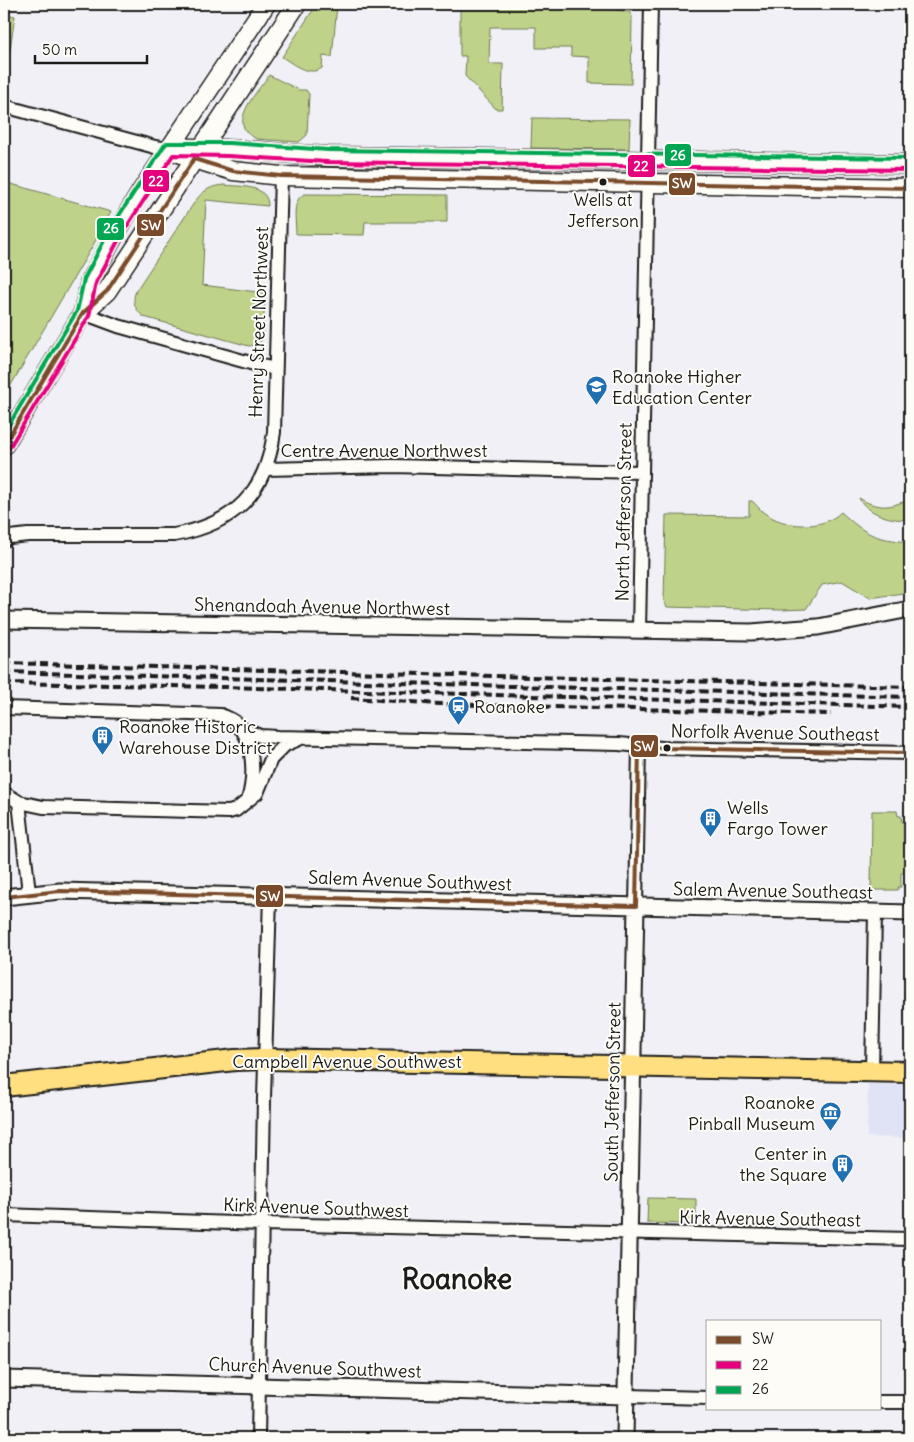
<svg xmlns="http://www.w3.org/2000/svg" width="914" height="1442" font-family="Delius,sans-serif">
<rect width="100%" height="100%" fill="#f0f0f6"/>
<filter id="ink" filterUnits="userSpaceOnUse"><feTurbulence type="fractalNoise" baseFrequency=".02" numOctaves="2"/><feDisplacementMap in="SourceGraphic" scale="10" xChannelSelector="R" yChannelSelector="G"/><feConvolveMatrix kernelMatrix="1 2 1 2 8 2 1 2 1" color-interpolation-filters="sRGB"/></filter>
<g filter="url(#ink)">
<path fill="#e0e2f5" d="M868 1084 910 1085V1378H905L908 1138 867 1137Z"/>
<path fill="#bed389" stroke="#6d7852" d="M317 4H583L629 12 632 16 631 84 589 83V57L571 56V48H536V27H490L489 64H503L502 109H496L465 76 466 56H460V8L337 5 332 57 323 56 322 68C309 77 293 64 282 57Z
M4 14 15 16 4 89Z
M269 75 299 90H306L309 94 307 135 299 142 257 139C224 125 257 93 269 75Z
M532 118 630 119 629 149 531 148Z
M4 182 111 212 92 247 4 397Z
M224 185C240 187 268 184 268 206L206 200 202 285 265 293 263 337C260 344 256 345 249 346L144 317C134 309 131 300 137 289L196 200C204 190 211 186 224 185Z
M305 194 447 195V222H365L364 235 296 234C296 221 291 199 305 194Z
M859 498C870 505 882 508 894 505 900 503 904 501 910 501V519C893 522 866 513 859 498Z
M749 501H752C756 504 759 509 763 512 784 528 822 531 841 512 867 536 876 539 910 542V592L870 598 842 581 822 585 806 609 781 610 667 607 664 601 666 515 749 516Z
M872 811H897L898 816H901L902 822H910V869H907V873H901V887H898V890H871Z
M648 1198 696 1199V1224L647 1223Z"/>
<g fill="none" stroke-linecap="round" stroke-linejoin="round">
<defs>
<path id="minor" d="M4 106 155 147 169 149
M83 313 118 326 254 364 275 369
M266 469 392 466 641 472
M4 540 10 537 28 535H174C235 524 266 493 274 432L281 176
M639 631 651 4
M4 708 221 715C225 717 231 719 235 722 255 739 255 777 248 800
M240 728 260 736 278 737 619 744 662 748 910 753
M4 793 19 802 43 807 229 812 236 810 257 793 271 759 285 745 299 739
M19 802 29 893
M636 906 639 746
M872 1071 875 913
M4 1215 262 1224 910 1239
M626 1396 708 1398
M880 1402H910
M258 1438 264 1098 270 896"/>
<path id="tertiary" d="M4 620 751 632 818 627 910 609
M4 897 60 891 910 913
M4 1379 626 1396
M625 1438 636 906"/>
<path id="secondary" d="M174 148C226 146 277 154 328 156L910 164
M169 149 194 159 233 171 281 176 910 188
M83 313 107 291 297 4
M4 445 83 313 90 281 115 234 144 187 266 4"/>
<path id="primary" d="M4 1086 235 1060 266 1059 910 1072"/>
</defs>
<use href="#minor" stroke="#1c1c1c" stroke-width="16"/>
<use href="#tertiary" stroke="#1c1c1c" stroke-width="19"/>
<use href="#secondary" stroke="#1c1c1c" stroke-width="21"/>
<use href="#primary" stroke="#1c1c1c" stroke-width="24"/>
<use href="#minor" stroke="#fdfcf7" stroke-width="12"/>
<use href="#tertiary" stroke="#fdfcf7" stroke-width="15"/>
<use href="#secondary" stroke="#fdfcf7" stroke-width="18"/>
<use href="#primary" stroke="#ffdf80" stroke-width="20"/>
<path stroke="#1c1c1c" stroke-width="4" stroke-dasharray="8 4" stroke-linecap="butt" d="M4 663 910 687
M4 672 910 697
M4 683 224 687 910 707
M351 698 440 704 831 714"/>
<defs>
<path id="bus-1" d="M4 445 83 313 107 291 194 159 233 171 281 176 910 188
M4 897 60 891 636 906 639 746 662 748 910 753"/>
<path id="bus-2" d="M9 448 89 316 96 283 120 237 173 155 228 156 328 162 910 170"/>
<path id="bus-3" d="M4 433 77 311 84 279 109 231 164 146 167 143H229L328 150 910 158"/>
</defs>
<use href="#bus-1" stroke="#fdfcf7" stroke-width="8"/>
<use href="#bus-2" stroke="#fdfcf7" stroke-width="8"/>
<use href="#bus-3" stroke="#fdfcf7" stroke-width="8"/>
<use href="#bus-1" stroke="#7a4b2a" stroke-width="4"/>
<use href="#bus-2" stroke="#e5007d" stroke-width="4"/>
<use href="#bus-3" stroke="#00a651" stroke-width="4"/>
</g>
</g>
<defs>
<symbol id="university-pin" viewBox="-11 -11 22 30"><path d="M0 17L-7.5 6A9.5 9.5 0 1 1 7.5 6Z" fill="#1f6fb2" stroke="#fdfcf7"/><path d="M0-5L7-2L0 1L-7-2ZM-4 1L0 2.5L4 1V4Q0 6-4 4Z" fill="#fff"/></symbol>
<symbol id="station-pin" viewBox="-11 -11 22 30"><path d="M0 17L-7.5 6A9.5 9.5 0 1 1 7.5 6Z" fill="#1f6fb2" stroke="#fdfcf7"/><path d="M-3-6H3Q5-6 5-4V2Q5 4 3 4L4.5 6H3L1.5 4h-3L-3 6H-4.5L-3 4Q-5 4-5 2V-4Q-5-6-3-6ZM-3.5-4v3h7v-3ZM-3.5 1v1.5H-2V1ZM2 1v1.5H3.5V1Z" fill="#fff"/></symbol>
<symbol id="building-pin" viewBox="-11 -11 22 30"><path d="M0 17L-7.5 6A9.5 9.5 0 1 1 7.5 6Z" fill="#1f6fb2" stroke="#fdfcf7"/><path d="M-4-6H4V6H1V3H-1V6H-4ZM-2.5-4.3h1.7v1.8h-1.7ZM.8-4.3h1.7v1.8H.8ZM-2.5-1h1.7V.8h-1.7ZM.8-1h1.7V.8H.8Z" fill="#fff"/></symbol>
<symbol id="museum-pin" viewBox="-11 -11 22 30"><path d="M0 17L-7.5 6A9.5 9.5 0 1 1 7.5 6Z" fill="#1f6fb2" stroke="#fdfcf7"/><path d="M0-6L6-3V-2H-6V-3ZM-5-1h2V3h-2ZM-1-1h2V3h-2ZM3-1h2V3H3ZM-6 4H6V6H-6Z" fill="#fff"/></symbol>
</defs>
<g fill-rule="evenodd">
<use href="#university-pin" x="584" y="374" width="25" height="34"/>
<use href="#station-pin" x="446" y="694" width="25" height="34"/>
<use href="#building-pin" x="90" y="724" width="25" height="34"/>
<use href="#building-pin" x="698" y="806" width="25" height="34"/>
<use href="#museum-pin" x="818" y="1100" width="25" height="34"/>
<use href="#building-pin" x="830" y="1152" width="25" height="34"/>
</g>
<g fill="#1c1c1c" stroke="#fdfcf7" stroke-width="2">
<circle cx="603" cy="182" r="4.5"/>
<circle cx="667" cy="748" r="4.5"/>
</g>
<g text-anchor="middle" stroke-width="4" stroke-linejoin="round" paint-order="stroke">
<g font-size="17" fill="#1c1c1c" stroke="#fdfcf7">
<text x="603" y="206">Wells at<tspan x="603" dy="21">Jefferson</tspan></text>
</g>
<g font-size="18" fill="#1c1c1c" stroke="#fdfcf7">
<text transform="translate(259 322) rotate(-88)" y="6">Henry Street Northwest</text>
<text x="384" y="457">Centre Avenue Northwest</text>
<text transform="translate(624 512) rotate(-89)" y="6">North Jefferson Street</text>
<text transform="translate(322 607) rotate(1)" y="6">Shenandoah Avenue Northwest</text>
<text transform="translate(775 733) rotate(1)" y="6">Norfolk Avenue Southeast</text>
<text transform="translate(410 881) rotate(2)" y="6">Salem Avenue Southwest</text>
<text transform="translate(773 891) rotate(1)" y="6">Salem Avenue Southeast</text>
<text x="347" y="1068">Campbell Avenue Southwest</text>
<text transform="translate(613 1092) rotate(-89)" y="6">South Jefferson Street</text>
<text transform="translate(316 1208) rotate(2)" y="6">Kirk Avenue Southwest</text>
<text transform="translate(770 1219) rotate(1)" y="6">Kirk Avenue Southeast</text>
<text transform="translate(315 1368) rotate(2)" y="6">Church Avenue Southwest</text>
</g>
<g font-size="18" fill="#1c1c1c" stroke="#fdfcf7" text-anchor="start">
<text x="612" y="383">Roanoke Higher<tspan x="612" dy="21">Education Center</tspan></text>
<text x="474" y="713">Roanoke</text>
<text x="119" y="733">Roanoke Historic<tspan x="119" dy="21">Warehouse District</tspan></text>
<text x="727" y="814">Wells<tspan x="727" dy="21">Fargo Tower</tspan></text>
<text x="815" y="1109" text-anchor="end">Roanoke<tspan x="815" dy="21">Pinball Museum</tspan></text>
<text x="827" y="1160" text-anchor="end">Center in<tspan x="827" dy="21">the Square</tspan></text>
</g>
<g font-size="28" font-weight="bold" fill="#1c1c1c" stroke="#fdfcf7">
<text x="457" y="1289">Roanoke</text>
</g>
</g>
<g stroke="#fdfcf7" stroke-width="2">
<rect x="664" y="143" width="28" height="24" rx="5" fill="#00a651"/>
<rect x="627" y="154" width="29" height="24" rx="5" fill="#e5007d"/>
<rect x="142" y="169" width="28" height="24" rx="5" fill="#e5007d"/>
<rect x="668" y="172" width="28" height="24" rx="5" fill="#7a4b2a"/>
<rect x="136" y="213" width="29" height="24" rx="5" fill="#7a4b2a"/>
<rect x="96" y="217" width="29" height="24" rx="5" fill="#00a651"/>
<rect x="630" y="734" width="29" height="24" rx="5" fill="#7a4b2a"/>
<rect x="255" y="884" width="29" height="24" rx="5" fill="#7a4b2a"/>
</g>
<g font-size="14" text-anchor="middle" font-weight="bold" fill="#fff">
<text x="678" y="160">26</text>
<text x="641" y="171">22</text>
<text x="156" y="186">22</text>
<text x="682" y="188">SW</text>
<text x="151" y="230">SW</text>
<text x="111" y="233">26</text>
<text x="644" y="751">SW</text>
<text x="270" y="901">SW</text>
</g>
<rect width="914" height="1442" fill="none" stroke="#fdfcf7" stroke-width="20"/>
<rect x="10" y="10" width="894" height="1422" fill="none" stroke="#1c1c1c" stroke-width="2" filter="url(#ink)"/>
<rect x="706" y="1320" width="175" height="90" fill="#fdfcf7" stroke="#a3a29f"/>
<rect x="716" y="1336" width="25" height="8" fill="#7a4b2a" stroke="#a3a29f"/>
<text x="752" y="1344" font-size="15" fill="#1c1c1c">SW</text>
<rect x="716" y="1361" width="25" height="8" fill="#e5007d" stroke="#a3a29f"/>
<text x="752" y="1370" font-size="15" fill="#1c1c1c">22</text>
<rect x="716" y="1386" width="25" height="8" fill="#00a651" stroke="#a3a29f"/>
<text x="752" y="1394" font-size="15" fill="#1c1c1c">26</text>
<path d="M35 55v8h112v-8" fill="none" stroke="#1c1c1c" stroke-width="2.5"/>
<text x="42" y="55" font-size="15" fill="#1c1c1c" stroke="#fdfcf7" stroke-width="4" paint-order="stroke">50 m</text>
</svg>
